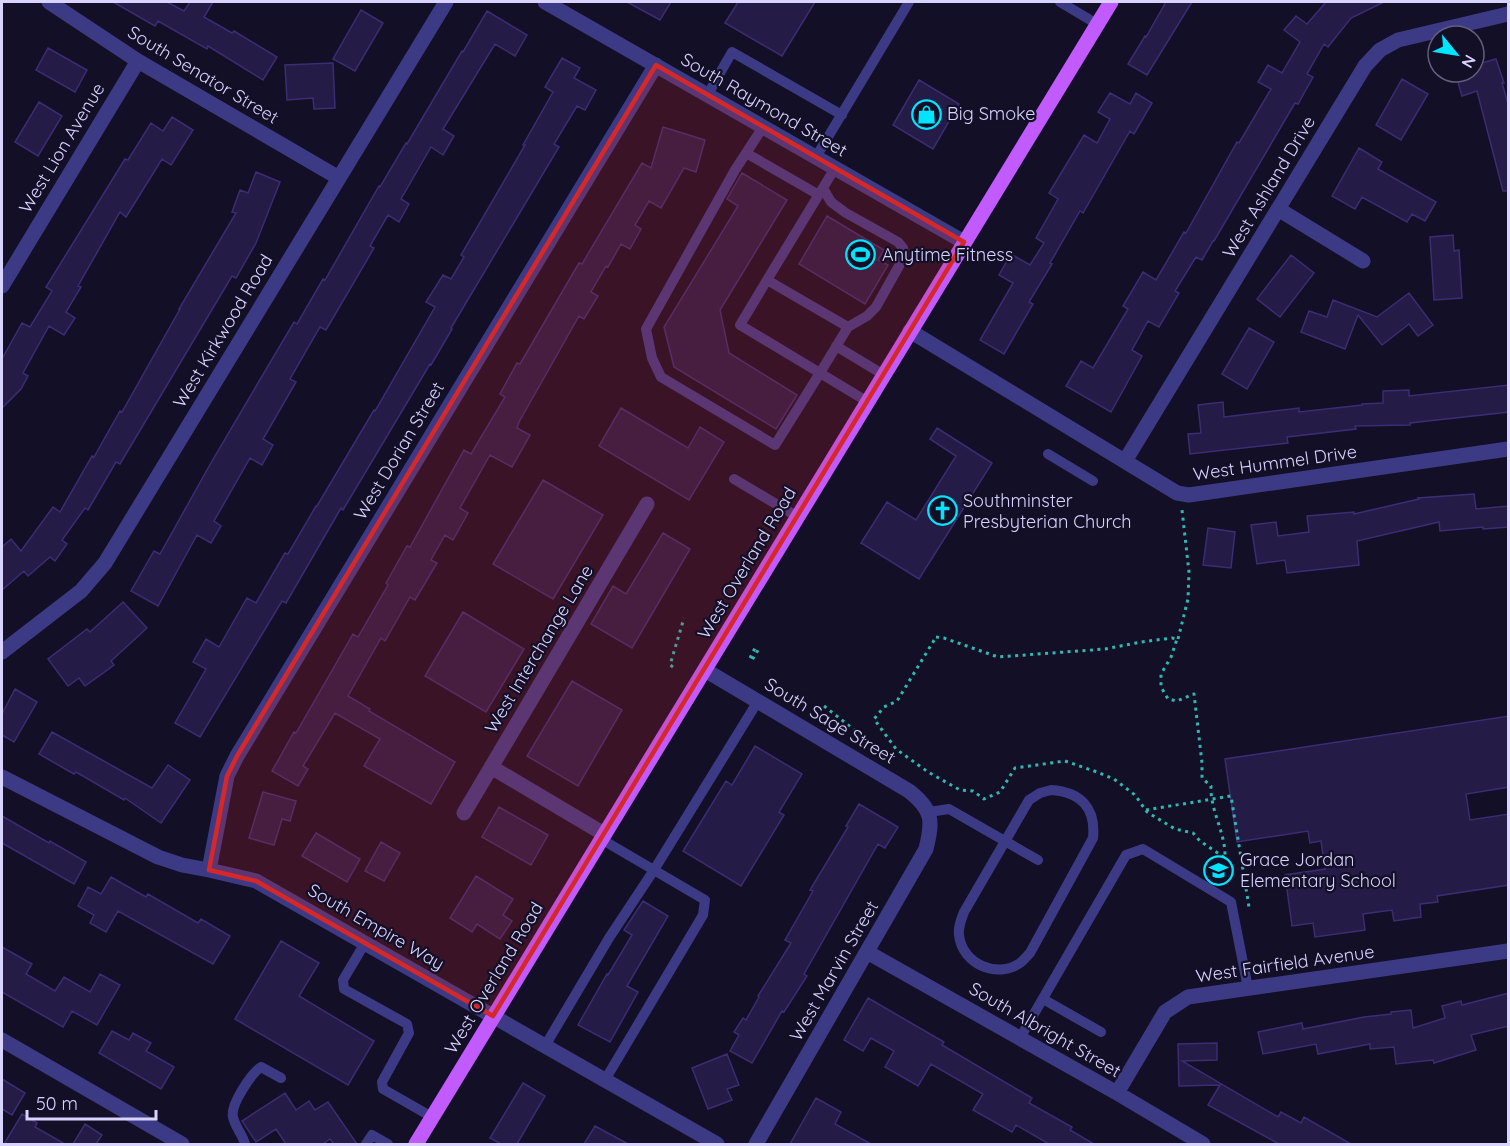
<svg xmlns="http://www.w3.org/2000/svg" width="1510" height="1146" font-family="Quicksand,sans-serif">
<rect width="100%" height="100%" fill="#130f26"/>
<path fill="#241b47" stroke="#3b2d73" stroke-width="1.5" d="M113 2H167L184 11 190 2H213L204 17 232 33 234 31 277 57 263 80 208 46 207 49 158 21 155 26Z
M627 2H671L660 20Z
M738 2H815L782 56 725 23Z
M1166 2H1192L1147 75 1128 64 1145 36 1146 37Z
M1326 2H1384L1351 18 1328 47 1324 44 1307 74 1313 77 1298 104 1295 103 1214 241H1213L1202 260 1196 257 1175 291 1179 293 1159 327 1148 321 1132 350 1142 356 1111 412 1066 386 1081 361 1093 368 1128 309 1123 306 1143 272 1156 280 1184 232 1186 233 1237 142 1239 143 1271 89 1258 82 1268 65 1282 73 1300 42 1284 30 1296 16 1307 24Z
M361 10 383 23 355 71 333 59Z
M487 11 527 35 515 56 495 44 443 129 454 136 443 155 431 147 401 199 409 204 399 222 388 215 370 246 374 248 326 330 320 327 290 379 296 382 263 439 273 445 262 465 250 458 214 521 221 526 211 543 197 535 158 606 131 591 154 551 160 554 212 461 294 322 297 324 323 279 325 280 379 186 380 187 406 143 407 144 462 51 463 52Z
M48 48 87 70 75 92 36 70Z
M562 58 580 68 574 78 596 90 585 110 577 106 554 144 559 147 451 328 452 329 431 365 430 364 343 510 341 508 286 603 282 601 200 737 175 723 206 669 193 662 206 639 219 647 247 598 256 603 285 553 288 554 316 506H317L374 410 375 411 435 307 426 302 443 275 451 279 464 257 461 255 525 145H523L553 92 545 87Z
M1496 59 1504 83H1502L1509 107V191H1503L1477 91 1462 96 1455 72H1474V65Z
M333 63 335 108 314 109 313 98 287 100 285 65Z
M1402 79 1428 94 1401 140 1376 125Z
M919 80 959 104 933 149 893 125Z
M1110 93 1130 104 1136 93 1152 103 1134 134 1130 131 1083 213 1080 211 1050 263 1052 264 1029 302 1033 304 1004 354 980 340 1013 283 999 275 1011 254 1030 265 1044 243 1036 238 1058 199 1049 193 1084 135 1097 143 1110 119 1098 112Z
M39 102 62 116 38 156 15 142Z
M172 117 193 130 171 165 162 159 126 217 120 212 78 286 81 287 66 312 75 318 64 335 49 326 23 373 28 376 21 389 2 408V359L22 323 30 327 52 291 46 287 125 159 128 160 151 123 163 131Z
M663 127 705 140 696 172 684 168 661 208 649 201 635 225 641 229 630 249 621 244 608 267 606 266 591 292 598 296 584 319 579 316 519 422 517 428 530 435 512 467 490 455 460 508 468 513 453 540 445 535 431 560 437 563 415 600 410 597 385 641 381 638 348 696 370 709 369 711 455 762 431 804 364 766 380 739 335 713 303 766 308 769 298 786 272 771 294 732 296 733 353 634 358 637 388 585 386 583 407 546 410 547 464 450 471 454 505 397 500 394 517 363 520 364 579 263 582 264 642 163 651 168Z
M1359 148 1382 162 1378 169 1436 202 1425 221 1412 214 1407 222 1362 197 1355 209 1332 196Z
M256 172 280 182 256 243 236 278 232 276 120 464 116 462 88 510 85 508 62 540 67 544 55 561 50 557 28 576 24 571 2 590V547L11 539 21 551 53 507 60 512 92 456 94 457 120 411 122 412 180 309H179L236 213 232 212 240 190 248 193Z
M742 173 787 200 720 310 729 353 797 395 776 429 674 367 664 327 738 206 727 199Z
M827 216 884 250 878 260 888 265 865 304 799 264Z
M1453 235 1454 251 1459 250 1462 298 1434 300 1430 237Z
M1291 255 1314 273 1280 317 1257 299Z
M1409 293 1433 325 1418 336 1409 324 1382 345 1358 315 1345 349 1301 332 1309 311 1327 317 1333 300 1377 317Z
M1249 328 1274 342 1247 389 1222 374Z
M1509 385V412L1410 423V425L1355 426 1356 429 1287 437 1288 443 1190 454 1188 434 1201 433 1198 405 1223 402 1224 417 1299 408V412L1362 405V404L1383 403V391L1409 390V396Z
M621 408 688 448 700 427 724 442 689 500 599 446Z
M937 428 992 463 919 579 861 543 887 502 916 520 956 456 930 439Z
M543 480 603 515 553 599 493 564Z
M1474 494 1476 509 1509 506V527L1483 529V527L1440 531 1439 522 1357 541 1359 565 1287 573 1285 560 1257 564 1251 525 1276 522 1278 536 1309 532 1307 516 1354 512V514L1419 499 1418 498Z
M1208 528 1235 532 1231 568 1203 565Z
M663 533 690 549 632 648 591 624 613 586 626 594Z
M123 602 147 628 111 661 114 665 85 686 79 678 68 686 48 659 87 629 90 632Z
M463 612 524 649 486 712 425 676Z
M572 681 622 710 578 786 527 756Z
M15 689 37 702 14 742 2 735V714Z
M1509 716V787L1466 794 1470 820 1509 814V885L1437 896 1438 902 1420 904 1421 917 1394 921 1392 910 1363 914 1365 930 1315 937 1313 923 1292 926 1285 875 1325 869 1321 841 1310 843 1308 831 1237 842 1225 759Z
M52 732 152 788 168 765 190 780 161 823 125 798 124 800 76 772 74 774 39 754Z
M755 746 802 774 779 812 784 815 741 886 683 851 726 781 732 785Z
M263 792 296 801 290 821 282 819 274 845 249 838Z
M859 804 898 827 885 848 878 844 804 974 807 976 784 1012 782 1011 752 1063 730 1051 739 1035 734 1032 743 1018 746 1020 759 997 758 996 791 943 785 940 813 891 810 890 848 827 846 826Z
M499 807 548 835 531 865 482 837Z
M2 816 49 843 50 841 86 862 74 884 2 843Z
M316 833 360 859 347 882 302 856Z
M381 842 400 853 384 881 365 871Z
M476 876 513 899 503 915 512 921 500 939 477 924 472 932 450 918Z
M111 877 146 897 148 894 198 923 201 919 230 936 213 964 118 911 106 932 90 923 94 915 78 906 88 887 101 894Z
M643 901 668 916 627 986 638 992 610 1042 578 1025 607 974 608 975 632 935 624 930Z
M281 941 319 963 299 996 374 1041 348 1085 235 1019Z
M2 947 32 964 26 974 55 991 64 977 90 992 100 974 120 985 97 1025 72 1011 63 1027 2 992Z
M1509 993V1026L1471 1035 1476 1050 1434 1063 1433 1060 1396 1064 1394 1047 1370 1049V1044L1318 1054 1316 1044 1263 1054 1258 1032 1302 1023 1303 1029 1364 1017 1391 1014V1012L1411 1010 1413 1028 1445 1018 1442 1006 1461 1001 1462 1005Z
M868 998 944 1042 942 1045 1032 1098 1029 1103 1072 1127 1070 1130 1094 1144H1049L1016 1125 1012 1132 973 1110 983 1094 931 1064 918 1086 885 1067 894 1051 871 1038 863 1051 844 1040Z
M112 1031 129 1040 133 1033 151 1043 146 1051 174 1067 161 1089 99 1053Z
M1217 1043V1060L1182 1061 1278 1117 1281 1112 1301 1123 1304 1117 1351 1144H1279L1208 1105 1220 1085 1179 1086 1178 1044Z
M727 1054 739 1085 727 1089 732 1100 708 1109 692 1068Z
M2 1079 25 1093 12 1115 2 1109Z
M523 1083 545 1096 517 1144H501L490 1138Z
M285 1093 296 1110 309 1101 315 1110 328 1102 357 1144H334L330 1139 323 1144H286L276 1129 256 1142 242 1121Z
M816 1098 841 1112 835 1124 871 1144H790Z
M22 1114 37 1123 35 1127 65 1144H4Z
M85 1124 102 1135 96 1144H73Z
M595 1126 628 1144H584Z"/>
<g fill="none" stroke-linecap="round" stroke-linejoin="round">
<path stroke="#2fb8b0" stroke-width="3" stroke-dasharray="3 4.5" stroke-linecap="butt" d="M936 637 944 638 998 657 1105 649 1141 642 1172 638 1177 639 1171 657 1161 674V687L1168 699 1177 701 1194 694 1202 763V778L1211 786C1210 811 1226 833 1225 858L1200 841 1193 833 1175 829 1147 812 1135 795 1114 779 1097 772 1065 761 1015 768 1000 792 984 799 973 791 960 790 928 772 896 749 874 719 884 707 897 701Z
M1178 639 1188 599 1189 572 1182 510
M750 658 755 648 758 650 751 662
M673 667 670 665 684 618
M824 706 871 743 879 753
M1146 810 1231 796 1249 907"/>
<path stroke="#3d3a85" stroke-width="10" d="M1060 2 1097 24
M708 94 732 52 842 115
M763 127 735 170 646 329 652 358 661 377 775 445 820 373 868 402
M746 153 819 195
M816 157 909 2
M823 188 831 202 846 213 898 242 903 248 904 257 876 307 867 316 848 327
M767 280 848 327 820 373 740 325Z
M767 280 835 168
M836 346 884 375
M1048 454 1093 481
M734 479 798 517
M1051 790C1081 792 1096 808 1093 838L1030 953C1027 956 1024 960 1020 963 997 979 962 964 959 935 958 927 961 920 964 912L1029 800 1040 793Z
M929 812 949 809 1038 860
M601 839 705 900 703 915 605 1080
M365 943 343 980 344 989 407 1024 409 1033 382 1082 383 1089 432 1117
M1043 999 1101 1032
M1020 1038 1126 855 1143 849 1231 902 1248 988
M545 1046 609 938 654 870 758 701
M245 1144C243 1135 235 1127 233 1117 230 1105 251 1074 261 1067L281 1078
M366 1144 372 1135 388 1144"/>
<path stroke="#3d3a85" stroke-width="15" d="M49 2 138 61 339 178
M545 2 964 242
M1278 209 1363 261
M2 286 138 61
M910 331 1177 493 1189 495 1508 449
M1125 461 1365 66 1380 50 1398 40 1508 14
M2 652 81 591 105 563 446 2
M705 670 909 791C933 810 933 820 926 849L756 1144
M491 767 604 834
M2 777 158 857 182 865 209 870 256 881 717 1144
M464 813 647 504
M209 870 227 776 237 756 656 65
M867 952 1117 1093 1203 1144
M2 1040 182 1144
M1117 1093 1165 1012 1188 997 1508 951"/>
<path stroke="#c25bff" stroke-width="15" d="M416 1144 1111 2"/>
</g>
<path fill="#d62828" fill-opacity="0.2" stroke="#d62828" stroke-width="4.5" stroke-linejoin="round" d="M656 65 964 242 493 1016 256 881 209 870 227 776 237 756Z"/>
<defs>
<symbol id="shop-ring" viewBox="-11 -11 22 22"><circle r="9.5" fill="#130f26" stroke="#00e5ff" stroke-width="1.5"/><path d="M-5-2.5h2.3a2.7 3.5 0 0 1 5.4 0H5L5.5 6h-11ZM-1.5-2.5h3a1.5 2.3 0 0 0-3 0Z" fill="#00e5ff"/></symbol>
<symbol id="stadium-ring" viewBox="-11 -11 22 22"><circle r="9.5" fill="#130f26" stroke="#00e5ff" stroke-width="1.5"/><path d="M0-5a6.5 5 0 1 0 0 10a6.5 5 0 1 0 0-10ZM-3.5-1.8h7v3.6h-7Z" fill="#00e5ff"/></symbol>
<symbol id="church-ring" viewBox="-11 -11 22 22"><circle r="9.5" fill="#130f26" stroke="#00e5ff" stroke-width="1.5"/><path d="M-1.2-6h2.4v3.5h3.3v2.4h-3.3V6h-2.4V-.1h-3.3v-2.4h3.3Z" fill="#00e5ff"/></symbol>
<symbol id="school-ring" viewBox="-11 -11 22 22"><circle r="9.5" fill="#130f26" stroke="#00e5ff" stroke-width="1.5"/><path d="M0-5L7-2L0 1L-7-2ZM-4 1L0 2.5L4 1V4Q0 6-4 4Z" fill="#00e5ff"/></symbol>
</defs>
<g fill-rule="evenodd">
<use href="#shop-ring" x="910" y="98" width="33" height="33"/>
<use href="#stadium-ring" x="844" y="238" width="33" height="33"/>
<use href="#church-ring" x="926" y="494" width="33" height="33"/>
<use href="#school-ring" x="1202" y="854" width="33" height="33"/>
</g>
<g text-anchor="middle" stroke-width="4.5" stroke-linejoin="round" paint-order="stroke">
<g font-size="18" fill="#d9d4ff" stroke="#130f26">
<text transform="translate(203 75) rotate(31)" y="6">South Senator Street</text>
<text transform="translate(764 105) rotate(30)" y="6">South Raymond Street</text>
<text transform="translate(62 148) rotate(-59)" y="6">West Lion Avenue</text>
<text transform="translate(1269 187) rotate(-59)" y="6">West Ashland Drive</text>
<text transform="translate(223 331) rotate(-59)" y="6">West Kirkwood Road</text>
<text transform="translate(399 451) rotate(-59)" y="6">West Dorian Street</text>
<text transform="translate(1275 463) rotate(-8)" y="6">West Hummel Drive</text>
<text transform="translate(747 563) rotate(-59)" y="6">West Overland Road</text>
<text transform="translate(539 649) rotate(-59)" y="6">West Interchange Lane</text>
<text transform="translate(830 721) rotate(31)" y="6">South Sage Street</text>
<text transform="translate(376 927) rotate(30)" y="6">South Empire Way</text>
<text transform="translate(1285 964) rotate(-8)" y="6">West Fairfield Avenue</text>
<text transform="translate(834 971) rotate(-60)" y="6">West Marvin Street</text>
<text transform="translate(494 978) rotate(-59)" y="6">West Overland Road</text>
<text transform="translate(1045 1030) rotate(30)" y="6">South Albright Street</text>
</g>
<g font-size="18" fill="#d9d4ff" stroke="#130f26" text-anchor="start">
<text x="947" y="120">Big Smoke</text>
<text x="882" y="261">Anytime Fitness</text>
<text x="963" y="507">Southminster<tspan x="963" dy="21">Presbyterian Church</tspan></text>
<text x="1240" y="866">Grace Jordan<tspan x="1240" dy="21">Elementary School</tspan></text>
</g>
</g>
<rect width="1510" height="1146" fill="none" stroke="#d9d4ff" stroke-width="6"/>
<g transform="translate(1456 54) rotate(120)"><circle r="28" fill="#130f26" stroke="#625e7d" stroke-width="1.5"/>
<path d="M0-4.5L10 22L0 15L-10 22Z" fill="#00e5ff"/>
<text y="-9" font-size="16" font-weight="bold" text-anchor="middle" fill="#d9d4ff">N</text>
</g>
<path d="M27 1110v9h129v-9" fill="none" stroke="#d9d4ff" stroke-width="3"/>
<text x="36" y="1110" font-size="18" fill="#d9d4ff" stroke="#130f26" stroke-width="4.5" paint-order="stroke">50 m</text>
</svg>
